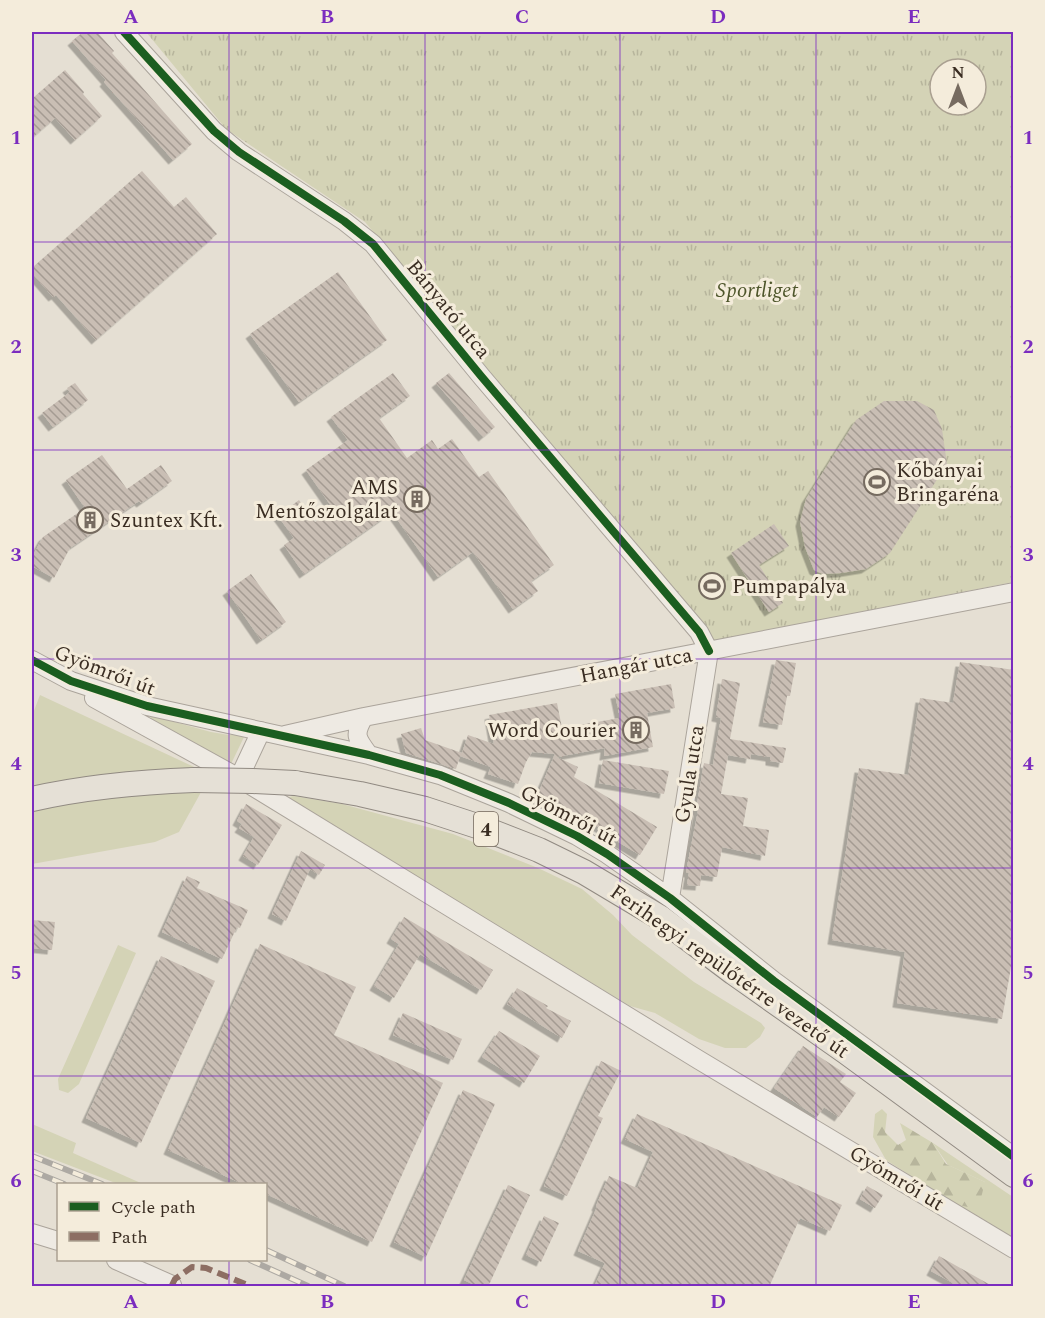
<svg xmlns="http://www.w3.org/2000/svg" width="1045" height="1318" font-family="Spectral,serif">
<defs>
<pattern id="forest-firs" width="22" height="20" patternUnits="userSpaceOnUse" patternTransform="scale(1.5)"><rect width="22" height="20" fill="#d4d3b6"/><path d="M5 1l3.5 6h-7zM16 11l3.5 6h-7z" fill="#b7b59c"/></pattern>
<pattern id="park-tufts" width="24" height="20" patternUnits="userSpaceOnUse" patternTransform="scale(1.5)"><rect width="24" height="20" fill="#d4d3b6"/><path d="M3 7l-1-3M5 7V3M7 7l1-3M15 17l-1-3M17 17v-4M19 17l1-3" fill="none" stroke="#b7b59c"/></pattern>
<pattern id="building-back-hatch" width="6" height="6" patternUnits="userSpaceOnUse" patternTransform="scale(1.5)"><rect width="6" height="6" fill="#c9beb4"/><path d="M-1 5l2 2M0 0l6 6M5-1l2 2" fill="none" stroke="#a49b92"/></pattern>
<filter id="shadow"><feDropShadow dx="-4.5" dy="4.5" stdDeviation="0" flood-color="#0004"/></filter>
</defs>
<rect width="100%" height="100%" fill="#e5dfd3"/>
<path fill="#d4d3b6" d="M40 695 207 773 200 794 179 832 155 842 32 864V716Z
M149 715 211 732 229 735 240 734 244 737 231 764 152 720Z
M294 796 342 804 453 834 538 868 582 889 613 915 632 935 694 982 761 1023 765 1028 760 1037 746 1048H725L699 1039 655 1013 630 1006 284 798Z
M118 945 136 953 79 1084 68 1093 59 1090 58 1079Z
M32 1124 76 1143 73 1153 143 1184H118L32 1151Z
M933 1143 1013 1197V1240L955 1204 985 1182 948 1165Z"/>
<path fill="url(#forest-firs)" d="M882 1109 887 1114 885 1132 898 1145 906 1140 900 1123 933 1143 946 1164 985 1182 981 1198 972 1208 955 1204 886 1160 873 1137 875 1114Z"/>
<path fill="url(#park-tufts)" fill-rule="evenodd" d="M146 32H1013V582L714 641 365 222 226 129ZM940 69H976V105H940Z"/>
<path fill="url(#building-back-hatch)" filter="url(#shadow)" d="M83 32H97L114 51 112 53 192 144 173 160 104 82 106 80 72 41Z
M65 70 84 92 83 94 102 116 75 140 55 118 32 138V99Z
M142 171 174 207 186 197 217 234 96 340 56 295 53 297 32 273V268Z
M338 272 387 340 299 402 250 334Z
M393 373 410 396 379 418 407 458 432 440 438 449 452 439 479 477 488 471 554 565 531 581 538 591 513 609 473 552 438 577 392 512 304 574 284 545 294 538 278 516 299 500 315 522 334 510 306 470 348 440 331 417Z
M449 373 495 427 483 437 436 383Z
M75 383 88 400 53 427 42 413 70 392 67 388Z
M884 401H917L934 410 942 429 947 464 890 553 866 569 841 573 823 574 814 570 805 547 800 522 806 499 856 420Z
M102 455 127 489 161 465 172 481 141 503 139 501 70 548 54 578 32 566V557L43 537 85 508 66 480Z
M774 524 789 546 759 565 783 603 769 612 731 553Z
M251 574 286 622 261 640 227 591Z
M776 660 796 663 790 696H787L782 725 763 722Z
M960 662 1014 670V968L1011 967 1002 1019 897 1003 905 952 832 940 859 768 908 775 920 698 953 703Z
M722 679 740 683 730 739 786 748 783 763 770 761V757L751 754 750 759 728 755 721 794 748 798 743 826 769 830 765 856 722 847 717 877 701 875 700 886 687 885 689 873 686 872 698 811 696 810 704 763 713 765 721 718 716 717Z
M671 684 675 708 647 713 653 747 604 756 605 748 557 757 578 767 574 777 657 827 640 855 600 831 602 829 561 806 557 814 534 803 555 754 532 752 526 762 518 784 488 774 491 767 460 756 456 769 406 753 401 734 421 728 425 740 462 753 468 735 494 744 489 715 557 703 562 728 620 718 615 694Z
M603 760 669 771 664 794 599 783Z
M246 804 282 825 258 865 243 856 254 837 239 828 242 824 237 821Z
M301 851 325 865 319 875 310 869 286 921 272 914Z
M187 876 200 882 197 888 248 910 240 928 237 927 222 959 162 932Z
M404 917 493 970 481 990 420 954 394 998 374 986 399 944 391 939Z
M32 920 55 922 52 950 32 948Z
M260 944 356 987 334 1035 443 1083 372 1242 266 1194V1185H245L168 1150Z
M161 956 215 981 141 1143 86 1118Z
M517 988 548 1006 546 1008 571 1021 562 1038 507 1004Z
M403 1013 462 1039 453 1060 393 1035Z
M499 1031 540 1056 524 1083 482 1057Z
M803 1046 846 1074 840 1082 856 1093 839 1117 824 1107 817 1117 774 1088Z
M601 1061 621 1071 598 1116 603 1118 567 1196 544 1186 586 1092Z
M463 1090 495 1104 426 1257 394 1242Z
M637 1114 842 1205 830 1231 800 1218 769 1287H594L605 1263 578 1251 597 1207 596 1206 609 1176 637 1188 653 1152 625 1139Z
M508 1185 530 1195 488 1287H479L464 1280Z
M867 1186 883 1195 875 1208 860 1199Z
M544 1216 559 1223 541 1262 526 1255Z
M939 1256 994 1287H952L953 1283 931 1271Z"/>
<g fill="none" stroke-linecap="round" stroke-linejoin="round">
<defs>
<path id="minor" d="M124 32 214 131 239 152 344 221 373 244 481 376 699 632 709 651
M32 660 71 681 147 706 369 755 440 775 509 803 577 836 607 854 670 898 774 981 1014 1157
M94 698 239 778 699 1060 1014 1249
M364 717C353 735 357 739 369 755
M285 735 364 717 1014 592
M239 778 261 731
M670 898 709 651
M32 1233 58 1241
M116 1260 172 1285 171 1286"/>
<path id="major" d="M295 783 360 794 425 809 480 827 539 850 584 872 661 918 734 973 846 1052 1014 1175
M32 799C85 787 139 782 194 780"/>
</defs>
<use href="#minor" stroke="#aba49b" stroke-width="20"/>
<use href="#major" stroke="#918a82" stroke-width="26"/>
<use href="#minor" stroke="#eeeae3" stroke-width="18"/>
<use href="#major" stroke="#e5e0d6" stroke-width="24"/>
<defs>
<path id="rail" d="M32 1156 102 1184
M32 1171 64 1184
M266 1250 344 1286
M250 1260 308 1286"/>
</defs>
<use href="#rail" stroke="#ada9a3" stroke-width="6"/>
<use href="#rail" stroke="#f4ecdb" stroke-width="4" stroke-dasharray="11" stroke-linecap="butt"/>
<defs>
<path id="major-bridge" d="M194 780 253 781 295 783"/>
</defs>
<use href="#major-bridge" stroke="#918a82" stroke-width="26" stroke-linecap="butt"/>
<use href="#major-bridge" stroke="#e5e0d6" stroke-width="24"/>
<path stroke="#8d6e63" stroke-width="6" stroke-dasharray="12 6" stroke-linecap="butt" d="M172 1285 175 1279 192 1267 206 1268 250 1286"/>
<defs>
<path id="cycleway" d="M124 32 214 131 239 152 344 221 373 244 481 376 699 632 709 651
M32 660 71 681 147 706 369 755 440 775 509 803 577 836 607 854 670 898 774 981 1014 1157"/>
</defs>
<use href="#cycleway" stroke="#f4ecdb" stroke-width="11"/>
<use href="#cycleway" stroke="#1b5e20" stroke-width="8"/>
</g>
<path fill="none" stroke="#7b2cbf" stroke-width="1.5" stroke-opacity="0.55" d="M229 32V1184M425 32V1286M620 32V1286M816 32V1286M32 242H1014M32 450H1014M32 659H1014M32 868H1014M32 1076H1014M229 1260V1286"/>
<defs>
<symbol id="stadium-ring" viewBox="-11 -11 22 22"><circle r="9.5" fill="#f4ecdb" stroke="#766b60" stroke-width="1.5"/><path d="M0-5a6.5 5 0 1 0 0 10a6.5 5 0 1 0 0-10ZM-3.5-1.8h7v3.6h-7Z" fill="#766b60"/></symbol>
<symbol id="building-ring" viewBox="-11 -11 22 22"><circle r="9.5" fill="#f4ecdb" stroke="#766b60" stroke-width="1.5"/><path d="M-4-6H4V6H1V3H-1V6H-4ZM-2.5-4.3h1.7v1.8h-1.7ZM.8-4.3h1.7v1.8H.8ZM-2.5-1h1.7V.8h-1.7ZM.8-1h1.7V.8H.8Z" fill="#766b60"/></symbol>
</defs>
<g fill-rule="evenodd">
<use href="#stadium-ring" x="862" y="467" width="30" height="30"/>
<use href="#building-ring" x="402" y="484" width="30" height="30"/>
<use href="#building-ring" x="75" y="505" width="30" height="30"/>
<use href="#stadium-ring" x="697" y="571" width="30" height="30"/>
<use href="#building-ring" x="621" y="715" width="30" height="30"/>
</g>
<g text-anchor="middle" stroke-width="6" stroke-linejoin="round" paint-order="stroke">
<rect fill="#f4ecdb" stroke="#72665a" stroke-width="1.5" x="474" y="812" width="24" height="34" rx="4.5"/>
<g font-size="20" font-weight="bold" fill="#3a2d22">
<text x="486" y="836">4</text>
</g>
<g font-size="21" font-style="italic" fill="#4d552a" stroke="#f4ecdb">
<text x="757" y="297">Sportliget</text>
</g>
<g font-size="21" fill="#3a2d22" stroke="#f4ecdb">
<text transform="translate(449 309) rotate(51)" y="7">Bányató utca</text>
<text transform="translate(636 665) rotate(-11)" y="7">Hangár utca</text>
<text transform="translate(105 670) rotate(21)" y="7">Gyömrői út</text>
<text transform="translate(689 774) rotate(-81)" y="7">Gyula utca</text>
<text transform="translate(569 815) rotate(28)" y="7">Gyömrői út</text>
<text transform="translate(730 971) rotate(35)" y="7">Ferihegyi repülőtérre vezető út</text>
<text transform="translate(897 1178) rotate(31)" y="7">Gyömrői út</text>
</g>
<g font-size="21" fill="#3a2d22" stroke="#f4ecdb" text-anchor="start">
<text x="896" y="477">Kőbányai<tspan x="896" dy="24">Bringaréna</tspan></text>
<text x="398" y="494" text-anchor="end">AMS<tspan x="398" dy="24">Mentőszolgálat</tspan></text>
<text x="110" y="527">Szuntex Kft.</text>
<text x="732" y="593">Pumpapálya</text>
<text x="616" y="737" text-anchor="end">Word Courier</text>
</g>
</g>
<rect width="1045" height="1318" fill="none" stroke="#f4ecdb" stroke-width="66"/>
<rect x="57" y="1183" width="210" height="78" fill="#f4ecdb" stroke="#aaa091" stroke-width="1.5"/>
<rect x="69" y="1202" width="30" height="9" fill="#1b5e20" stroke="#aaa091" stroke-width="1.5"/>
<text x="111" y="1213" font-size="18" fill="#3a2d22">Cycle path</text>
<rect x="69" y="1232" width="30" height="9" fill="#8d6e63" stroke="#aaa091" stroke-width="1.5"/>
<text x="111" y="1243" font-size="18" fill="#3a2d22">Path</text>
<g transform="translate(958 87)"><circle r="28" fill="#f4ecdb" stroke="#aaa091" stroke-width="1.5"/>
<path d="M0-4.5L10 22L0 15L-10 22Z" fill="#766b60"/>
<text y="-9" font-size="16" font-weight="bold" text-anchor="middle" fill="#3a2d22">N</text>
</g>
<rect x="33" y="33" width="979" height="1252" fill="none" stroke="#7b2cbf" stroke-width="2"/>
<g font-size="20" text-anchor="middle" font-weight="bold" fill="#7b2cbf">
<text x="131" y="23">A</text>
<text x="327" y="23">B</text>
<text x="522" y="23">C</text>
<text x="718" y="23">D</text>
<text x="914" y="23">E</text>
<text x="16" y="144">1</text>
<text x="1028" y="144">1</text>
<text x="16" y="353">2</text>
<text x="1028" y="353">2</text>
<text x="16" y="561">3</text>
<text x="1028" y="561">3</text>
<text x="16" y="770">4</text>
<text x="1028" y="770">4</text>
<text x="16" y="979">5</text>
<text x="1028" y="979">5</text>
<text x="16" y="1187">6</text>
<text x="1028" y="1187">6</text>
<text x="131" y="1308">A</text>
<text x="327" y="1308">B</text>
<text x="522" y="1308">C</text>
<text x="718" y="1308">D</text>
<text x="914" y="1308">E</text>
</g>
</svg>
